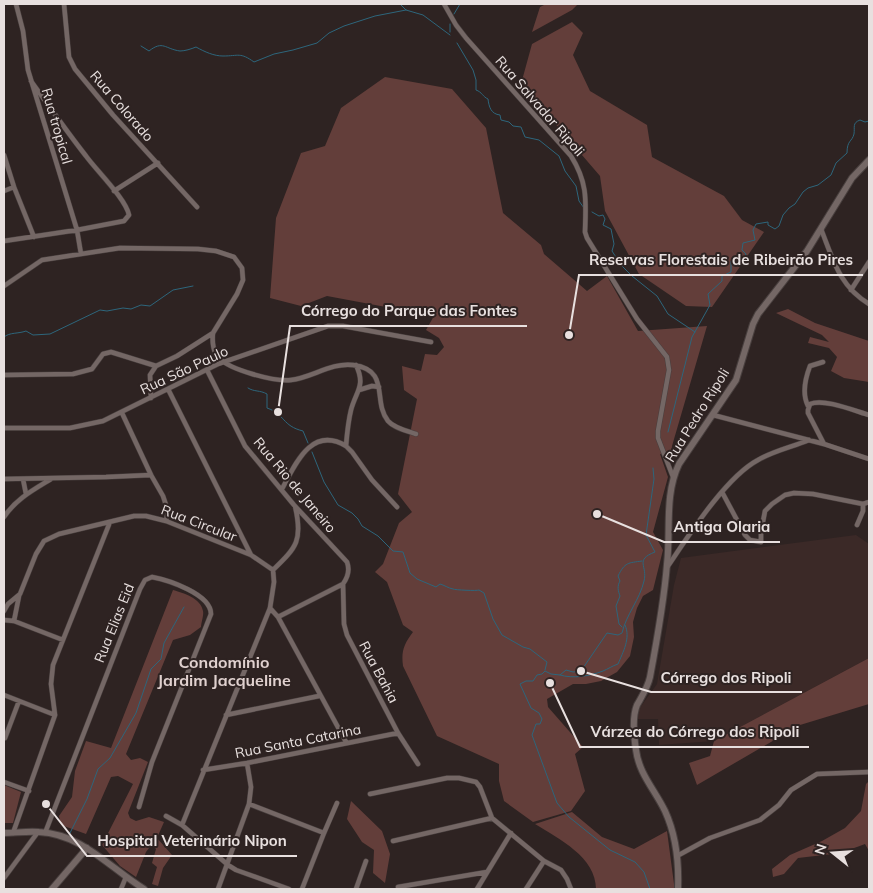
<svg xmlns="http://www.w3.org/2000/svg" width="873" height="893" font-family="Mulish,sans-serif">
<rect width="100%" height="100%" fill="#2e2322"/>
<path fill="#3b2927" d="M856 535 869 544V658L714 741 659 745 658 719H638L639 709 657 684 674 585 681 558Z"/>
<path fill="#633e3a" d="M546 4H578L572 10 532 32 540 7Z
M572 22 583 33 573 55 590 91 647 125 652 157 724 196 742 220 764 232 712 307 686 306 639 274 605 211 600 176 521 84 532 44Z
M385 77 452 89 486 128 503 213 541 245 544 254 587 291 607 276 638 331 707 326 672 446 671 457 660 454 668 477 653 532 663 550 653 590 643 596 637 608 633 622 634 637 630 656 617 672 601 681 586 684H573L547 699 548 707 583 747 575 754 585 791 571 811 533 822 504 801 499 781V764L437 736 403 666C401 651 404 644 413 632L403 625 387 582 375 572 383 564 399 523 412 512 398 494 417 399 404 390 402 366 421 371 425 354 437 355 444 347 439 338 426 330 434 316 327 296 301 306 270 298 276 218 301 153 325 146 341 108Z
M788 309 815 323 869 341V382L844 378 831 371 837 357 829 348 808 343 810 337 829 342 822 335 776 313Z
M173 590C183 593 201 598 203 611 204 615 201 623 201 627L190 635 173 640 126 754 131 760 140 758 148 762 128 813 130 818 136 821 149 817 164 822 157 838 172 855 163 868 158 886 152 884 157 867 152 863 156 849 152 844 146 852 136 877 120 866 102 845 133 784 118 776 111 777 86 834 61 825 59 816 72 797 75 771 86 741 111 748Z
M869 658V704L800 725 697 785 689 763 710 756 714 741Z
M869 781V851L865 844 841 853 798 858 784 874 773 877 772 869 790 855 822 841 845 828 861 811 866 784Z
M4 785 21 792 13 823H4Z
M351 801 382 831 390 854 385 883 373 873 374 850 362 842 347 819Z
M572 812 602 837 634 849 667 831 674 884V889H596C596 857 559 839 535 824Z"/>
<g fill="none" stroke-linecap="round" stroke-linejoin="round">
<path stroke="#2d667c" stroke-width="1" d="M400 4 406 10 423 15 450 35
M454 14 460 4
M450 32V24
M457 43 473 70 476 80V90C482 92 483 97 488 99 489 107 491 114 500 115L501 120 509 122 513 126 521 127 525 137 539 140 559 156 565 171 576 186 579 201 584 208
M141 46 149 51C163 40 165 49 180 51 185 51 191 49 196 47 205 52 214 56 223 56 239 56 240 52 254 62L274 54 293 50 317 43 329 33 344 26 375 16 406 10
M592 212 599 216 603 215 605 219 603 225 611 229 614 244 612 251 621 265 632 276 657 296 668 314 695 332
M4 337C10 332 18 334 26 331L33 335 50 334 100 310 107 311 123 308 131 309 141 305 150 306 173 290 193 286
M248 388C254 392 260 390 267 394V408C285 414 282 426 303 431L308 443
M668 432 692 337 710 305 708 294 722 281V276L731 272V261L736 258 744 259 746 254 742 250 743 243 755 240 753 230 756 224 768 222V225L775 229 779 226 783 215 789 208 795 204 803 192 808 188 818 185 831 175 836 163 847 153C847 140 852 142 854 134 855 127 852 123 860 120L865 122 869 121
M312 452 324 482 338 505 352 513 358 519 362 526 378 536 393 551 403 552 410 573 417 579 436 587 440 584C444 585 448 588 453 589 455 590 477 591 479 590L484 593 493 619 502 635 523 647 530 649 547 662 545 670
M622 627 619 624 616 606 620 596C618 591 617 586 620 581L618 576C625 562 628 563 642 561
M560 675C573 679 590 676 603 671 608 669 612 666 618 664 623 652 631 638 625 625
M70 833 87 799 98 769 110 758 136 713 151 669 161 659 164 643 184 607
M650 889 644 872 635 862 610 850 569 817 557 803 532 735 536 724H540L542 719 539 713 531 708 520 684 526 681H533L537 675 542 674 545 671 551 674 560 675 566 670 573 672 581 671 607 633 618 635 622 633C626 615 640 599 644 581 648 566 634 560 655 552L646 535 654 479 653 468"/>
<defs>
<path id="street" d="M16 4 23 31 28 70 77 230 81 254
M64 4 69 57 75 69 113 115 197 207
M444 4 456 25 466 38 571 156C588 183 586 201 585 232L587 238 637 319 667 357 669 370 658 431V438L673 477
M4 155 14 187 34 237
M4 191 14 187
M114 191 158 163
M821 229C833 259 839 286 869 304
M4 241 77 230 124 221 129 215C126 199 96 170 86 156 67 132 49 106 31 81
M4 286 42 260 120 248 198 249 216 251 234 257 242 268 243 280 237 294 213 333 177 356 156 366 111 352 103 354 92 369 73 374 4 375
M851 290 869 262
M213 333C212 341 213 353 219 358 230 370 275 382 291 380 311 378 332 362 353 365 391 370 372 401 388 421 394 428 407 431 416 434
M356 365C366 386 356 391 351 410 348 422 347 434 346 446L352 452 372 480 397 507
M207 370 245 446 294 505 347 562C350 570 348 577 343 584L278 617
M168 389 251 555
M359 390 372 386 379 387
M151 398 150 375 156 366
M808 406C802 394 805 379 810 366L823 362
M122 413 151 475 163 496 168 511 166 521
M713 415 824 444 869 459
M4 428H70L103 421 218 364 328 326H343L431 342
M824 444 808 413V410L810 404C824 398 855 411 869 415
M4 479 106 477 151 475
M23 479 26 494
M282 489C295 465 311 425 346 446
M722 492 745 535 750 540 761 542V532L765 511 772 504 785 495 794 493 813 494 863 504
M4 517C16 499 33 490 51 479
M857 525 863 511V504L869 502
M668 566C689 535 726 477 758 460 773 451 792 447 809 440
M273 570C297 547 303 540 295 506
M343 584 344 624 347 635 398 733 418 764
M270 608 278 617 346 742
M4 611 8 604 20 594 36 554 44 541 59 534 134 516H146L166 521 251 555 273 570 274 582 270 608 182 825
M4 620 14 621 63 640
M14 621 19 596
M4 695 55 715
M226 715 319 696
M5 738 19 701
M203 770 247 763 398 733
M4 782 29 791
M370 794 447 778H459L476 782 480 787 492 818 544 861 561 870 567 879 571 889
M249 804 324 833
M166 816 182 825 228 865 236 870 289 889
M13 833 55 715 51 684 53 665 110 522
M45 833 140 589 145 580 152 577C168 580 211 594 211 614L152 762 139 807
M393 841 492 818
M677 856 710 838 760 820 779 805 791 790 817 774 869 772
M4 878 38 832
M398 887 487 872
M121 889 126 877
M218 889 249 804 251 787 247 763
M302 889 324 833 337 803
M356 889 366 861
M477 889 511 833
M526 889 544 861"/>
<path id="secondary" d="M4 833C15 833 27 831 39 832 82 834 110 868 144 889
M52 889 87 848
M678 889C679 863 676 835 665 811 655 790 639 774 636 750 634 737 632 717 637 705 642 696 648 687 650 677 657 640 664 602 667 564 671 531 664 495 679 464L736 380 753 324 758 314 807 251 852 178 869 160"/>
</defs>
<use href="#street" stroke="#483f3e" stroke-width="5.5"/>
<use href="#secondary" stroke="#483f3e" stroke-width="8"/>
<use href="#street" stroke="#746765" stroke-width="4.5"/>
<use href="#secondary" stroke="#746765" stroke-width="6"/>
</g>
<g text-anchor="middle" stroke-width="4" stroke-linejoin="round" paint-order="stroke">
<g font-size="14" fill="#e8e0df" stroke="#2e2322">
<text transform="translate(122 106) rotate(49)" y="5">Rua Colorado</text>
<text transform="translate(540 106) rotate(49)" y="5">Rua Salvador Ripoli</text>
<text transform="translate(57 126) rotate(74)" y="5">Rua tropical</text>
<text transform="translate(184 370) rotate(-25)" y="5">Rua São Paulo</text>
<text transform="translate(697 415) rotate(-58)" y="5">Rua Pedro Ripoli</text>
<text transform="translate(295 485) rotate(50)" y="5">Rua Rio de Janeiro</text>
<text transform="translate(199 523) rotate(21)" y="5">Rua Circular</text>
<text transform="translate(114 623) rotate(-68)" y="5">Rua Elias Eid</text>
<text transform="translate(379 672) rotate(62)" y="5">Rua Bahia</text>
<text transform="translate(298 741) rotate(-11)" y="5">Rua Santa Catarina</text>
</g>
<g font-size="16" font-weight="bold" fill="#e0d1cf" stroke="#2e2322">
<text x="224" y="668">Condomínio<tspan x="224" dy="18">Jardim Jacqueline</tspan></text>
</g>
</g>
<path fill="none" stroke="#e8e0df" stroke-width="2" d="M569 335L579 275H863M278 412L290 326H527M597 514L664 542H780M581 671L651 692H802M550 683L580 747H809M46 804L87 856H297"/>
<g fill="#e8e0df" stroke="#2e2322" stroke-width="2">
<circle cx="569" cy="335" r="5"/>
<circle cx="278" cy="412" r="5"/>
<circle cx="597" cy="514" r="5"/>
<circle cx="581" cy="671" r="5"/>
<circle cx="550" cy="683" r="5"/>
<circle cx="46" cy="804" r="5"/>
</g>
<g font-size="15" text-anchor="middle" font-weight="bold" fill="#e8e0df" stroke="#2e2322" stroke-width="4" stroke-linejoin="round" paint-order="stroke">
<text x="721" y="265">Reservas Florestais de Ribeirão Pires</text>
<text x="409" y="316">Córrego do Parque das Fontes</text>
<text x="722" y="532">Antiga Olaria</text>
<text x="726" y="683">Córrego dos Ripoli</text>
<text x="695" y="737">Várzea do Córrego dos Ripoli</text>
<text x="192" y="846">Hospital Veterinário Nipon</text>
</g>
<rect width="873" height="893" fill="none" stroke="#e8e0df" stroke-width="10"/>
<g transform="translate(833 853) rotate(287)" stroke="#2e2322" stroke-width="4" paint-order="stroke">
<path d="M0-4L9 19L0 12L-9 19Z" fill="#e8e0df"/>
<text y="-8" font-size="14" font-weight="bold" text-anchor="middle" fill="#e8e0df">N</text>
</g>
</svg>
